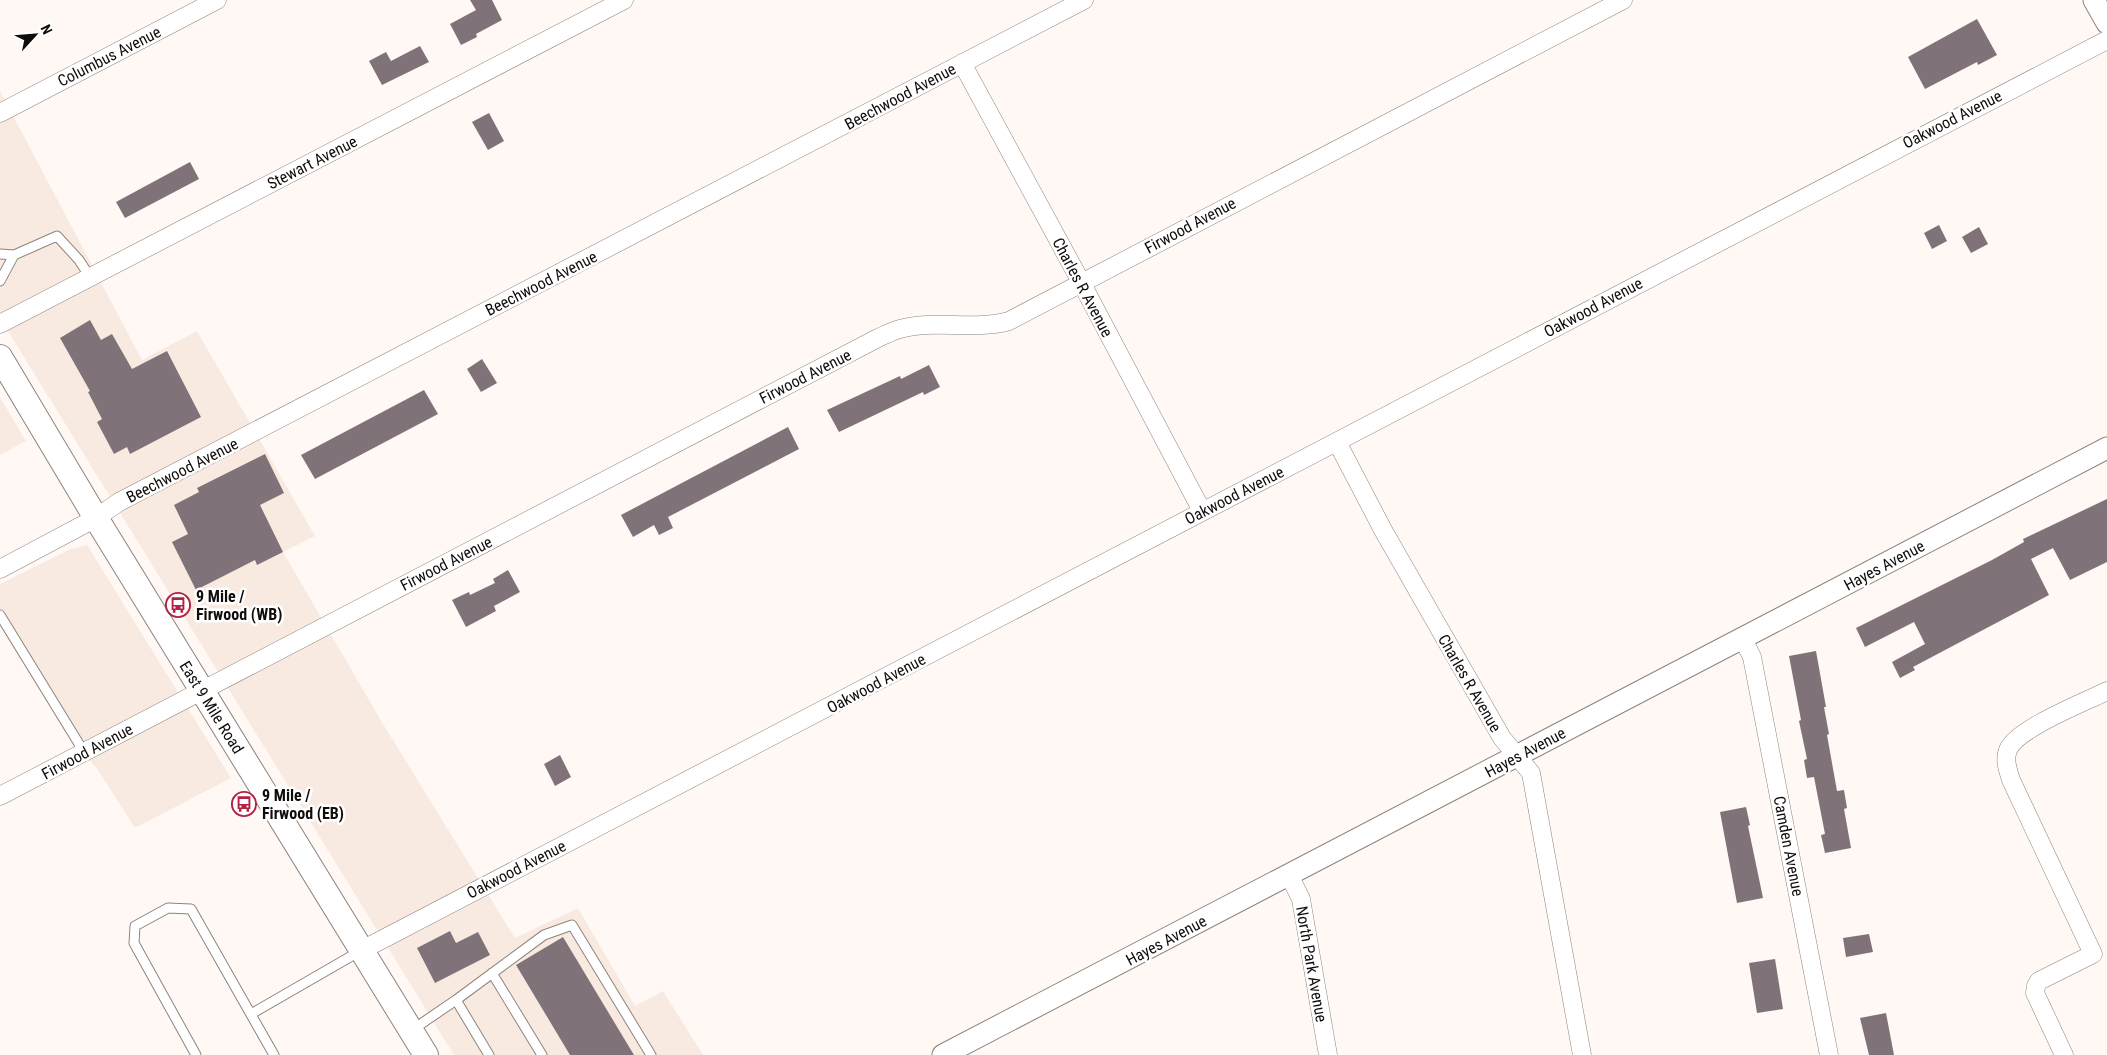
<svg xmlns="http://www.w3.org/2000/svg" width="2107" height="1055" font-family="'Roboto Condensed',sans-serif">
<rect width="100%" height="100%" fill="#fff8f4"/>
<path fill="#f8eae1" d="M0 91 142 360 197 331 315 536 283 552 383 724 515 938 578 908 635 1006 663 991 703 1055H454L0 318Z
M0 397 26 441 0 455Z
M87 545 231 778 135 828 96 767 73 743 0 624V584L71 549Z"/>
<path fill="#7f7379" d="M470 0H492L502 20 476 34 477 37 461 45 450 24 476 10Z
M1977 19 1997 55 1978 65 1977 62 1925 89 1908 57Z
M420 46 429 62 382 85 369 61 386 52 391 61Z
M489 113 504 141 488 150 472 122Z
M190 162 199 179 125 218 116 202Z
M1939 225 1947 241 1932 249 1924 233Z
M1979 227 1988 244 1971 253 1962 237Z
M90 320 101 340 112 334 132 369 167 351 201 417 130 454 127 447 114 454 97 422 102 419 88 392 90 391 60 338Z
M482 359 497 383 481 392 467 369Z
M929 365 940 387 924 395 923 392 839 432 827 410 900 376 901 379Z
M424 390 438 414 315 479 301 455Z
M788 427 799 449 668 517 673 528 659 535 654 525 633 537 621 515Z
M265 454 284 493 260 505 283 552 257 565 255 560 196 590 172 542 188 534 174 505 199 492 197 488Z
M2107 499V562L2070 580 2053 548 2031 559 2049 595 1913 667 1915 670 1900 678 1892 662 1925 644 1914 622 1865 647 1856 628 1992 560 2024 542 2023 539Z
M508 570 520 592 494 606 496 611 466 627 452 600 469 592 470 595 495 583 493 579Z
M1816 651 1826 707H1824L1829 734 1827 735 1837 791 1844 790 1847 808 1844 809 1851 848 1825 853 1821 835 1825 834 1814 777 1807 778 1804 760 1807 759 1799 721 1801 720 1789 656Z
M560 755 571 777 555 786 544 764Z
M1746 807 1750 825 1748 826 1763 898 1737 903 1720 812Z
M450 931 456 943 478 932 490 955 435 983 417 948Z
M1869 934 1873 952 1846 957 1843 938Z
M563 937 634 1055H570L516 965Z
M1775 959 1783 1009 1757 1013 1749 963Z
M1886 1013 1894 1055H1869L1860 1018Z"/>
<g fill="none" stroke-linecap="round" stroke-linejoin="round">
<defs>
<path id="service" d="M0 254 14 255 0 281
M14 255 57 236 79 260 90 277
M0 615 84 752
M492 973 542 1055
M456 1000 489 1055
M251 1014 362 950
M412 1030 456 1000 544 935 572 925 651 1055
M196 1055 134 943 135 926 168 908 191 909 274 1055"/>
<path id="minor" d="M962 63 1081 282 1202 511
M0 113 217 0
M0 324 624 0
M1337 442 1383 530 1502 738 1531 773 1582 1055
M0 569 96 518 119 502 1084 0
M1743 639 1752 657 1829 1055
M0 796 878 338C885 335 892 331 900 329 935 319 973 331 1009 321L1623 0
M1289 875 1301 899 1328 1055
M362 950 2107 40
M2064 1055 2035 993 2036 986 2039 981 2093 954 2011 780C2008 770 2004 760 2008 750 2016 729 2085 702 2107 691"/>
<path id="tertiary" d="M2094 0 2107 23
M943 1055 2107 448"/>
<path id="secondary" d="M0 357 96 518 426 1055"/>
</defs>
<use href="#service" stroke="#8e847d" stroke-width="11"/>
<use href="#minor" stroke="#8e847d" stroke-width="19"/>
<use href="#tertiary" stroke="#8e847d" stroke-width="23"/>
<use href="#secondary" stroke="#8e847d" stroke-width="26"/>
<use href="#service" stroke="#fff" stroke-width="9"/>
<use href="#minor" stroke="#fff" stroke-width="18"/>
<use href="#tertiary" stroke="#fff" stroke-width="21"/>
<use href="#secondary" stroke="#fff" stroke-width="24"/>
</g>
<defs>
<symbol id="bus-ring" viewBox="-11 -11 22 22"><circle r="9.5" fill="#fff" stroke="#b32144" stroke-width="1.5"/><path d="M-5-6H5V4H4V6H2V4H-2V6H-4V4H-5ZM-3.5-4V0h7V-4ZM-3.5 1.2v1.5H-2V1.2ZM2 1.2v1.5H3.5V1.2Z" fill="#b32144"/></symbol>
</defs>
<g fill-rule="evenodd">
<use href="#bus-ring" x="164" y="591" width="28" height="28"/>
<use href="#bus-ring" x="230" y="790" width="28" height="28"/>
</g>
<g text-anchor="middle" stroke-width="5" stroke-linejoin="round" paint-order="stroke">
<g font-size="16" fill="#100c0a" stroke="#fff">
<text transform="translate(109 56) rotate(-27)" y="6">Columbus Avenue</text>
<text transform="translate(900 96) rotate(-28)" y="6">Beechwood Avenue</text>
<text transform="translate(1952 119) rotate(-27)" y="6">Oakwood Avenue</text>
<text transform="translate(312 162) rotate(-27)" y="6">Stewart Avenue</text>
<text transform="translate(1190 225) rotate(-28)" y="6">Firwood Avenue</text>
<text transform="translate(541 283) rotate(-27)" y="6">Beechwood Avenue</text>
<text transform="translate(1083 287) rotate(62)" y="6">Charles R Avenue</text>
<text transform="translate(1593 307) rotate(-28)" y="6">Oakwood Avenue</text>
<text transform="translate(805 376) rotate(-27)" y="6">Firwood Avenue</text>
<text transform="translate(182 470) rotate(-27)" y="6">Beechwood Avenue</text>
<text transform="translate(1234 495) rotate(-27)" y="6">Oakwood Avenue</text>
<text transform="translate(446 563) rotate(-27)" y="6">Firwood Avenue</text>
<text transform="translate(1884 565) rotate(-28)" y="6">Hayes Avenue</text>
<text transform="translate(876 683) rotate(-28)" y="6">Oakwood Avenue</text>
<text transform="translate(1470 683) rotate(60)" y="6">Charles R Avenue</text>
<text transform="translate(212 707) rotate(58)" y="6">East 9 Mile Road</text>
<text transform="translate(87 751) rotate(-28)" y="6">Firwood Avenue</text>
<text transform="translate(1525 752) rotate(-28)" y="6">Hayes Avenue</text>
<text transform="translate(1789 846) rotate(79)" y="6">Camden Avenue</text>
<text transform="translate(516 869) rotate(-27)" y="6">Oakwood Avenue</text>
<text transform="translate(1166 940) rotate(-28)" y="6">Hayes Avenue</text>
<text transform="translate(1312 964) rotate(80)" y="6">North Park Avenue</text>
</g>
<g font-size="16" font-weight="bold" fill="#100c0a" stroke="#fff" text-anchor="start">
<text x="196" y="602">9 Mile /<tspan x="196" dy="18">Firwood (WB)</tspan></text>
<text x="262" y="801">9 Mile /<tspan x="262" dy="18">Firwood (EB)</tspan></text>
</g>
</g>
<g transform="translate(35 35) rotate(64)" stroke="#ffffff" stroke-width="4" paint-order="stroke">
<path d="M0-4L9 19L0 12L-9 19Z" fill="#100c0a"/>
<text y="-8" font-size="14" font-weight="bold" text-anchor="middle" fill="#100c0a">N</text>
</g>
</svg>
